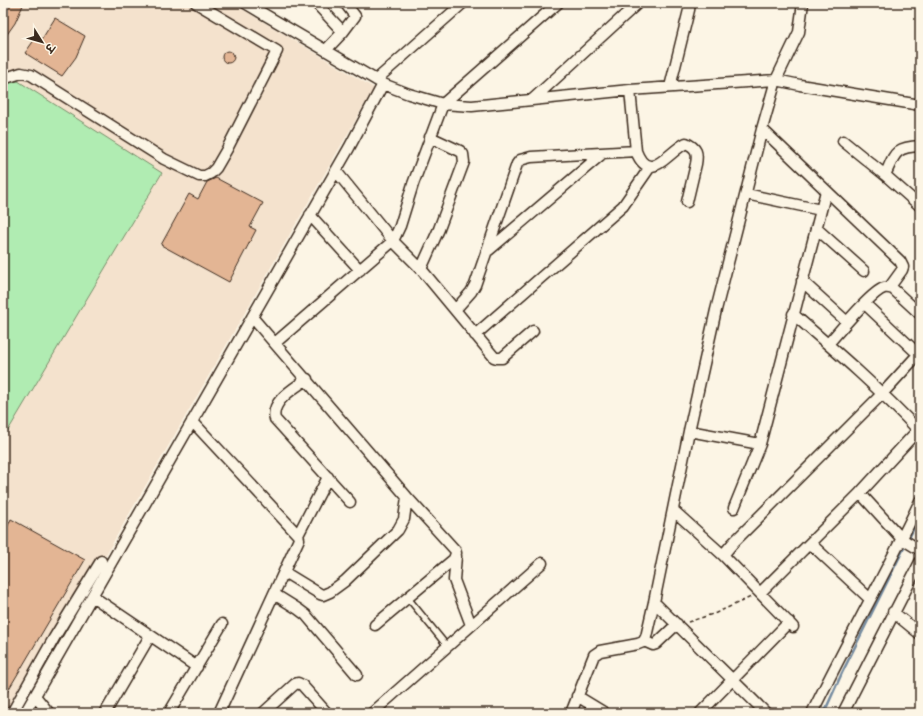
<svg xmlns="http://www.w3.org/2000/svg" width="923" height="716" font-family="'Indie Flower','Playpen Sans Deva',sans-serif">
<rect width="100%" height="100%" fill="#fcf5e5"/>
<filter id="ink" filterUnits="userSpaceOnUse"><feTurbulence type="fractalNoise" baseFrequency=".025" numOctaves="2"/><feDisplacementMap in="SourceGraphic" scale="8" xChannelSelector="R" yChannelSelector="G"/><feConvolveMatrix kernelMatrix="1 2 1 2 8 2 1 2 1" color-interpolation-filters="sRGB"/></filter>
<g filter="url(#ink)">
<path fill="#f4e2cd" d="M3 3H232L374 88 15 713H3Z"/>
<path fill="#b0ecb2" stroke="#768b68" d="M18 81 162 173 3 439V84Z"/>
<g fill="none" stroke-linecap="round" stroke-linejoin="round">
<path stroke="#748ba0" stroke-width="2.5" d="M908 540 920 516
M824 713 842 673 906 544"/>
</g>
<path fill="#e3b594" stroke="#3b2a1e" d="M3 3H24L15 23 3 40Z
M55 18 85 36 76 57 62 76 25 53 37 36 42 39Z
M222 57a6 6 0 1 1 12 0a6 6 0 1 1-12 0Z
M216 178 263 203 250 227 256 230 229 282 161 245 189 194 198 199 207 182Z
M11 519 85 560 3 699V536Z"/>
<g fill="none" stroke-linecap="round" stroke-linejoin="round">
<defs>
<path id="lane" d="M408 598 447 646"/>
<path id="street" d="M245 3 383 84 409 94 443 104 472 106 630 90 776 80 800 85 920 105
M316 3 343 32 326 50
M343 32 355 16 345 3
M3 79 21 73 31 75 164 159 199 176H205L211 173 216 168 227 149 277 51 196 3
M376 80 463 3
M670 87 689 10 690 3
M630 90 636 151C649 185 668 152 686 143 697 148 698 153 696 164L687 202
M532 100 638 3
M762 129 900 261 903 267 902 270 889 288
M843 141 885 175 920 206
M336 171 393 241 421 269 494 357 497 358H502L533 331
M885 175C895 154 894 147 920 146
M746 194 821 210
M310 215 360 270
M816 228 864 271
M489 250 603 153
M421 269 439 229 464 162 463 154 460 151 430 137
M802 281 847 322
M865 304 916 352 918 358
M455 310 471 292 475 285 517 164 520 160 531 157 636 151
M793 314C837 352 881 390 920 432
M252 317 407 497 455 550 456 553 454 559 375 625
M475 335 623 206 650 167
M275 343 393 241 400 226 413 184 443 104 558 3
M828 344C838 333 871 292 884 288 887 287 890 288 893 289L920 314
M307 379C295 388 270 401 275 419L350 502
M192 421 298 535 299 539 219 713
M689 431 760 444
M860 493 902 539 920 550
M734 508 760 444 826 191
M673 510 723 555 793 627
M298 535 328 477
M810 543 870 599
M723 555 733 543 882 394 914 359 920 358
M456 556 454 580 471 625
M284 572 320 594 323 595 330 592 345 581 398 530 404 519 407 497
M760 593 860 493 918 430
M274 594 298 609 306 615 357 675
M92 596 197 667
M654 602 766 713
M893 612 920 634
M644 641 653 645 656 644 677 624
M35 696 49 713
M577 696 605 713
M12 713 54 638 101 561
M25 713 349 148 383 84
M105 713 150 636
M169 713 222 624
M263 713 295 684 298 683 302 685 327 713
M372 713 542 563
M571 713 594 655 600 651 638 644 643 642 646 637 654 602 689 431 716 310 762 129 776 80 799 32 803 3
M700 713 789 622
M812 713C847 641 886 573 920 501
M843 713 920 562"/>
</defs>
<use href="#lane" stroke="#3b2a1e" stroke-width="8"/>
<use href="#street" stroke="#3b2a1e" stroke-width="13"/>
<path stroke="#3b2a1e" stroke-width="1.5" stroke-dasharray="4 3" stroke-linecap="butt" d="M688 622 716 613 751 597"/>
<use href="#lane" stroke="#fcf5e5" stroke-width="5"/>
<use href="#street" stroke="#fcf5e5" stroke-width="10"/>
</g>
</g>
<rect width="923" height="716" fill="none" stroke="#fcf5e5" stroke-width="16"/>
<rect x="8" y="8" width="907" height="700" fill="none" stroke="#3b2a1e" stroke-width="1.5" filter="url(#ink)"/>
<g transform="translate(42 42) rotate(127)" stroke="#fcf5e5" stroke-width="3" paint-order="stroke">
<path d="M0-3L7 15L0 10L-7 15Z" fill="#3b2a1e"/>
<text y="-6" font-size="11" font-weight="bold" text-anchor="middle" fill="#3b2a1e">उ</text>
</g>
</svg>
